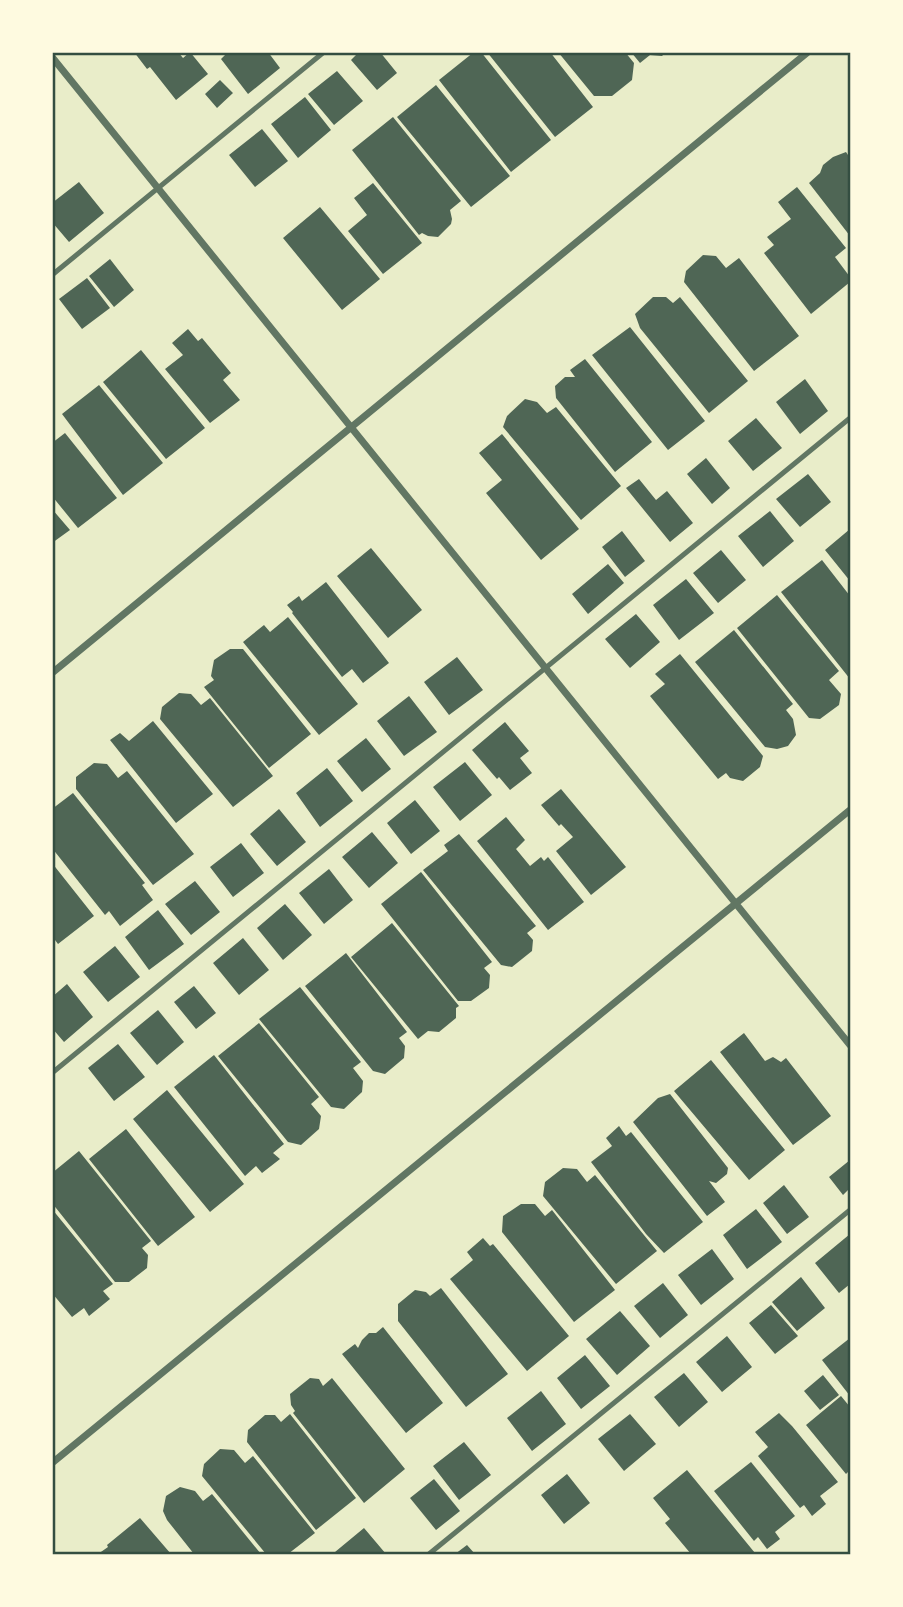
<svg xmlns="http://www.w3.org/2000/svg" width="903" height="1607" font-family="Quicksand,sans-serif">
<rect width="100%" height="100%" fill="#e9edc9"/>
<path fill="#4f6655" d="M134 52H178L183 58 190 52 208 74 176 100 150 67 147 69Z
M228 52H268L280 68 248 94 221 59Z
M359 52H380L397 73 377 90 351 60Z
M474 52H481L551 140 511 172 439 80Z
M487 52H550L593 107 555 137Z
M558 52H625L634 63 632 80 612 96H594Z
M631 52H666L662 56 650 55 640 63Z
M337 71 363 101 334 125 308 94Z
M220 80 233 93 217 108 205 94Z
M436 85 510 176 471 207 397 117Z
M305 97 331 130 298 158 271 124Z
M393 117 461 201 450 210 452 219 451 224 438 237 428 236 422 233 419 235 352 150Z
M262 129 288 161 255 187 229 155Z
M846 152 850 158V236L809 183 820 173 823 165 833 157Z
M79 182 104 213 69 242 52 222V203Z
M373 183 422 243 383 274 348 231 367 215 354 198Z
M797 187 846 248 835 257 850 277V282L811 314 764 253 774 245 767 237 791 219 778 202Z
M320 207 380 279 342 310 283 238Z
M703 255 716 256 726 268 739 258 799 336 754 371 684 282 686 271Z
M110 259 134 290 114 307 89 276Z
M87 278 110 308 82 329 59 299Z
M653 297H666L673 303 680 297 748 381 709 413 640 328 635 314Z
M630 327 705 421 668 450 592 355Z
M188 329 198 341 202 338 231 373 223 380 240 400 210 423 165 369 183 355 172 343Z
M141 350 205 428 166 459 103 382Z
M585 359 652 442 615 472 556 398 555 386 565 377H575L570 370Z
M805 379 828 411 800 434 776 402Z
M99 385 163 463 123 495 62 414Z
M525 399 537 402 547 413 556 407 621 486 581 520 503 427 507 416Z
M756 418 782 448 753 471 728 441Z
M65 433 117 498 78 528 52 496V443Z
M502 434 579 529 541 560 486 493 502 480 479 453Z
M706 458 730 488 712 504 687 474Z
M808 474 831 502 800 527 776 499Z
M639 479 656 500 667 491 693 523 670 542 626 488Z
M52 509 70 530 52 543Z
M770 511 794 541 763 567 738 536Z
M850 529V581L825 550Z
M622 531 645 561 625 577 602 547Z
M371 548 422 610 388 638 337 576Z
M721 550 746 580 718 603 693 573Z
M822 560 850 596V679L781 592Z
M608 564 624 583 588 614 572 594Z
M686 579 714 613 679 640 653 605Z
M326 582 389 663 363 683 352 669 342 677 292 613 293 612 287 605 299 596 302 601Z
M777 595 839 671 829 680 841 694 839 705 820 719 809 718 737 628Z
M636 614 660 642 630 668 605 639Z
M288 617 358 704 319 735 243 642 264 625 270 632Z
M734 630 793 704 786 710 793 719 796 735 788 746 777 749 765 747 695 662Z
M230 649H243L311 734 269 768 204 687 214 680 211 676 214 660Z
M680 654 763 756 760 767 743 781 730 778 726 773 718 779 650 696 665 684 655 674Z
M457 657 483 690 449 715 424 682Z
M179 693 191 694 201 705 210 698 273 776 233 807 160 719 162 707Z
M409 696 437 732 404 756 377 721Z
M153 721 213 794 176 823 110 740 120 733 129 741Z
M505 722 529 751 520 758 532 773 510 790 499 777 497 779 472 750Z
M366 738 391 769 362 792 337 761Z
M465 762 492 795 460 821 433 787Z
M94 763 107 764 118 778 127 771 194 854 153 885 76 789V777Z
M327 768 353 801 320 827 296 793Z
M561 789 626 867 591 895 556 851 573 837 561 824 559 826 541 805Z
M73 793 145 883 142 885 153 900 120 926 109 911 105 915 52 848V809Z
M415 800 440 831 411 854 387 823Z
M279 809 306 842 277 866 250 834Z
M506 817 525 840 516 849 530 866 541 857 544 861 548 857 584 902 548 930 477 841Z
M372 832 398 863 369 888 342 857Z
M459 834 536 926 527 933 533 940 532 951 512 967 501 965 423 870 448 851 444 845Z
M241 843 264 873 233 897 210 867Z
M52 863 94 916 58 944 52 936Z
M329 869 353 900 324 924 299 893Z
M421 872 492 962 484 968 490 975 489 988 471 1001H458L381 904Z
M195 881 220 912 191 935 165 904Z
M285 904 312 935 283 960 257 928Z
M158 910 184 944 149 970 125 937Z
M392 923 459 1006 456 1008V1018L439 1032 428 1031 418 1039 351 957Z
M243 938 269 970 239 995 213 963Z
M115 946 140 977 108 1002 83 972Z
M346 953 407 1032 399 1038 405 1046 404 1058 385 1074 373 1071 305 986Z
M67 984 93 1017 64 1042 52 1028V997Z
M194 986 216 1013 196 1029 174 1002Z
M300 987 361 1062 353 1068 363 1081 362 1092 344 1109 331 1107 259 1019Z
M158 1010 184 1042 157 1065 130 1033Z
M259 1023 319 1097 311 1104 321 1116 319 1129 301 1145 288 1142 218 1056Z
M744 1033 765 1061 773 1057 781 1062 786 1058 831 1116 793 1145 720 1052Z
M118 1044 145 1077 114 1101 88 1068Z
M214 1055 284 1144 273 1153 280 1159 262 1173 256 1166 245 1176 174 1087Z
M711 1060 785 1150 749 1180 674 1091Z
M167 1090 244 1184 210 1212 133 1119Z
M670 1094 728 1168 727 1174 716 1183 709 1181 725 1202 707 1216 633 1122 658 1098Z
M619 1126 626 1136 631 1132 703 1222 664 1253 646 1234 591 1162 612 1146 606 1138Z
M126 1129 195 1217 158 1246 89 1159Z
M79 1151 151 1241 142 1248 148 1255 147 1268 129 1282H115L52 1203V1173Z
M850 1160V1188L843 1195 829 1177Z
M563 1168 577 1169 587 1182 595 1175 657 1251 616 1284 543 1196 545 1182Z
M784 1185 809 1217 787 1234 763 1203Z
M521 1204H535L545 1216 552 1210 615 1290 574 1322 502 1232 503 1216Z
M52 1209 113 1284 103 1291 110 1299 89 1316 84 1308 72 1317 52 1293Z
M756 1209 782 1242 747 1269 723 1235Z
M850 1234V1284L839 1293 815 1263Z
M483 1238 490 1246 493 1244 569 1336 527 1371 450 1279 473 1260 467 1252Z
M712 1249 734 1279 701 1305 678 1275Z
M801 1277 825 1308 797 1331 772 1302Z
M663 1283 688 1315 660 1338 634 1306Z
M441 1288 508 1374 466 1407 398 1321V1304L415 1290 426 1292 430 1296Z
M771 1305 798 1336 775 1354 749 1323Z
M620 1311 650 1346 617 1375 586 1339Z
M383 1327 443 1403 406 1433 342 1354 355 1344 358 1348 362 1340 369 1333H376Z
M727 1336 752 1367 722 1392 696 1362Z
M850 1338V1396L822 1360Z
M585 1355 610 1386 581 1409 557 1378Z
M684 1373 708 1402 679 1427 654 1397Z
M823 1375 839 1395 820 1410 804 1391Z
M310 1378 319 1379 323 1386 332 1378 405 1469 364 1503 293 1413 295 1411 291 1405 290 1394Z
M541 1391 566 1424 532 1451 507 1418Z
M841 1396 850 1407V1470L846 1474 806 1425Z
M779 1413 792 1426 838 1482 820 1496 826 1504 812 1516 804 1505 800 1508 758 1456 768 1447 755 1432Z
M290 1414 356 1498 316 1530 247 1442 248 1430 265 1415H275L281 1422Z
M630 1414 656 1444 624 1471 598 1439Z
M464 1442 491 1475 459 1500 433 1466Z
M220 1449 234 1450 245 1463 253 1456 315 1533 288 1554H266L202 1476 204 1464Z
M751 1462 795 1516 775 1532 780 1539 767 1549 758 1537 754 1541 714 1491Z
M687 1470 755 1553 753 1554H691L665 1523 670 1519 653 1498Z
M567 1474 590 1503 564 1524 541 1495Z
M434 1479 460 1511 436 1530 410 1498Z
M180 1487 195 1491 203 1501 212 1494 261 1554H194L167 1520 163 1511 166 1496Z
M140 1518 171 1554H98L108 1547 107 1545Z
M364 1528 386 1554H337L335 1552Z
M467 1545 475 1554H455Z"/>
<g fill="none" stroke-linecap="round" stroke-linejoin="round">
<path stroke="#617663" stroke-width="5" d="M52 275 324 52
M52 1073 850 418
M429 1554 850 1210"/>
<path stroke="#617663" stroke-width="7" d="M52 57 850 1045
M52 673 808 52
M52 1463 850 810"/>
</g>
<rect width="903" height="1607" fill="none" stroke="#fefae0" stroke-width="108"/>
<rect x="54" y="54" width="795" height="1499" fill="none" stroke="#344e41" stroke-width="2.5"/>
</svg>
